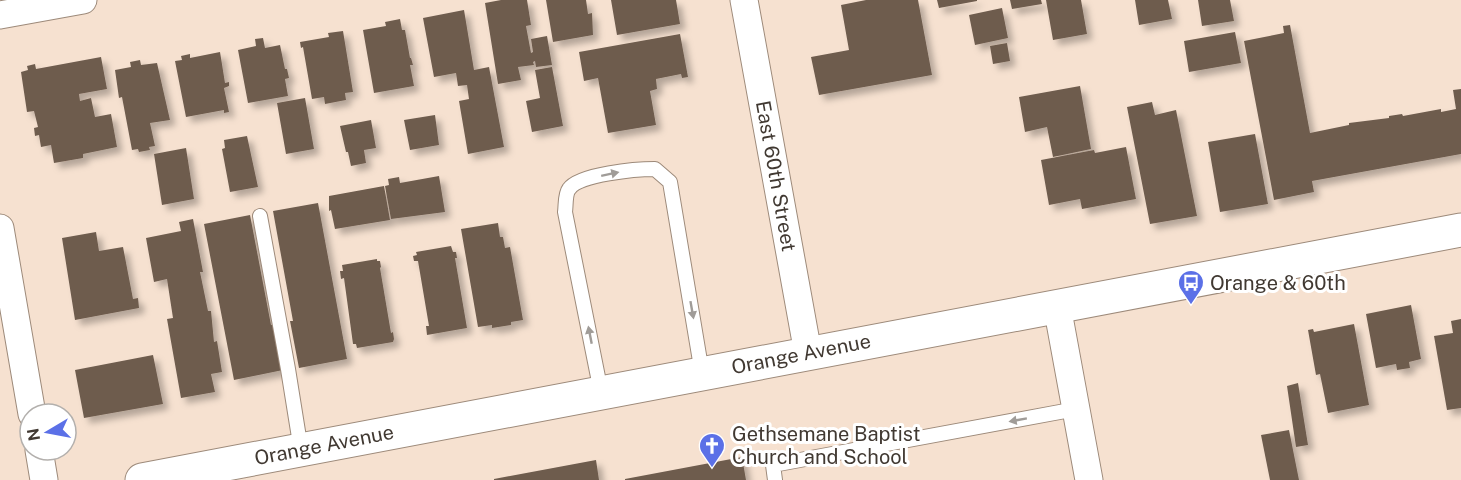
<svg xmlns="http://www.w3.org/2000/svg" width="1461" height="480" font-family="'Public Sans',sans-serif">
<defs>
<filter id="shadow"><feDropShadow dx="5.5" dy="5.5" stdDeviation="3" flood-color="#0004"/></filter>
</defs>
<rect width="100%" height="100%" fill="#f6e1d0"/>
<path fill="#6e5c4e" filter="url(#shadow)" d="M501 0H527L531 25 526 26 531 53 533 52 531 39 547 36 552 65 536 67 535 61 533 62 534 65 518 67 521 80 498 84 485 3Z
M546 0H586L588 14 592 13 593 35 553 42Z
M611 0H676L680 24 617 35Z
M866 0H918L932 75 819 95 811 57 849 50 841 5Z
M937 0H977V1L939 8Z
M1010 0H1041L1042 4 1012 9Z
M1046 0H1081L1087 34 1053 40Z
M1135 0H1168L1172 19 1139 25Z
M1198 0H1230L1234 21 1202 26Z
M1002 8 1008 38 975 45 969 15Z
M464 10 474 70 489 67 504 147 468 154 459 101 469 99 467 85 458 86 456 73 434 77 423 18Z
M400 19 402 30H405L410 58H411L413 65H410L414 86 374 93 363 30 386 26 385 22Z
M1290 25 1310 133 1349 125V123L1389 118V116L1402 114 1403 116 1441 109V112L1456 109 1453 90 1461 89V154L1312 181 1314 192 1274 200 1244 41 1284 33 1283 26Z
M343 31 353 92 345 93 346 100 325 104 324 97 312 99 303 47 301 48 300 42 329 37 328 33Z
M1235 32 1241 63 1189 72 1184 41Z
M680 34 688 77 682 78 681 74 656 79 657 89 650 91 656 125 608 133 598 78 584 81 579 52Z
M263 38 265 48 280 45 285 69H287L289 78 285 79 288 96 248 103 238 50 256 46 255 39Z
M1007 43 1010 61 993 64 990 46Z
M220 52 225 83 229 82V86L224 88 229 112 224 113V110L186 117 175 61 182 60 181 56 190 54V58Z
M101 57 107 89 79 94 80 101 91 98 95 117 111 114 117 147 83 154V158L54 163 51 145 41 147 39 135 35 136 34 128 38 127 34 111 27 112 21 72 28 70 27 66 35 64 36 69Z
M140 60 141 65 157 63 170 120 150 123 155 146 149 147 150 150 139 152 138 149 132 150 122 97 119 98 115 70 131 67 130 62Z
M552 67 563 126 532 132 526 101 540 98 535 70Z
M1080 86 1091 149 1053 157 1047 127 1025 132 1019 97Z
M305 98 314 149 286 154 277 103Z
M1152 102 1155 115 1176 110 1197 216 1150 224 1127 107Z
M435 115 439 145 410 150 404 120Z
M371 120 376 148 364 150 366 163 351 166 348 152H346L340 126Z
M1255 134 1268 204 1220 212 1208 142Z
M247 136 258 187 230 192 222 149 225 148 224 140Z
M1126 147 1136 199 1082 209 1080 199 1049 205 1041 160 1094 150 1095 153Z
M186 148 194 199 162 205 154 154Z
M439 176 445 212 391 219 385 186 389 185 388 179 399 177 400 183Z
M384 186 390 220 335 229 331 210 329 211V196Z
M318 203 347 359 299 368 290 321H293L273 211Z
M250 215 271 325H274L283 370 234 380 204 224Z
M193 219 203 272H200L208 311H211L214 342 217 341 222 372 211 374 215 392 181 398 167 319 173 318 167 279 154 282 146 238 181 231 179 222Z
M498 223 500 237H503L505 248 510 247 523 320 511 322V325L492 328V325L478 327 461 229Z
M96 232 99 251 123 247 133 299 138 298 139 308 75 320 62 238Z
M451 246 453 252H456L457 258H455L467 328 427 335 426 326H429L418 261H414L413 256 417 255 416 252Z
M377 259V261H380L381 267 380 268 391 333 393 332 394 339 393 342 357 348 356 344H353L344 278 341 279 340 271H343L342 265Z
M1411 305 1421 359 1409 362 1410 368 1397 370 1396 364 1376 368 1366 314Z
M1461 319V408L1447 410 1434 336 1453 333 1451 321Z
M1354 324 1369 405 1328 413 1320 374 1316 375 1308 330 1313 329 1314 332Z
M153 355 163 404 84 418 75 370Z
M1298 383 1308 445 1296 447 1287 386Z
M1289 430 1299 480H1270L1261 435Z
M742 457 746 480H625V479Z
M596 460 599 480H494V479Z"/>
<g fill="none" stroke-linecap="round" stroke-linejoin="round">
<defs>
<path id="service" d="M260 216 288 369 301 450
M601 392 565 212C566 205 565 194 569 189 579 174 637 169 655 169L670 182 702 373
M775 480 773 465 1076 409"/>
<path id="minor" d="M744 0 808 353
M0 15 83 0
M0 228 32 414
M1057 306 1089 480
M39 450 44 480"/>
<path id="tertiary" d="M142 480 1461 230"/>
</defs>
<use href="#service" stroke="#9d8a7a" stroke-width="16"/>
<use href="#minor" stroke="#9d8a7a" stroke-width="29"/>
<use href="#tertiary" stroke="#9d8a7a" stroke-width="35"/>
<use href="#service" stroke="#fff" stroke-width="14"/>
<use href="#minor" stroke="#fff" stroke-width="27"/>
<use href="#tertiary" stroke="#fff" stroke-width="33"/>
</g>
<defs><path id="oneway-solid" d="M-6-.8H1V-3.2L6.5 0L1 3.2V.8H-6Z" transform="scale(1.5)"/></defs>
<g fill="#a09c98">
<use href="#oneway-solid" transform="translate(610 174) rotate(-12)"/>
<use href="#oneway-solid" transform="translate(692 310) rotate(80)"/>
<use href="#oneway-solid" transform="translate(590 335) rotate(-101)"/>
<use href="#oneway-solid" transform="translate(1018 420) rotate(170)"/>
</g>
<defs>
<symbol id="bus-pin" viewBox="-11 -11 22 30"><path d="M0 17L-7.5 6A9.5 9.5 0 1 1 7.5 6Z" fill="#5b70e7" stroke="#fff"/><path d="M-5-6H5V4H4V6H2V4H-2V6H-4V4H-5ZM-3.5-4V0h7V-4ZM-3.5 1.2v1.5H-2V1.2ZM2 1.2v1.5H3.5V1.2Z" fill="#fff"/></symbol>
<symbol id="church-pin" viewBox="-11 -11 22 30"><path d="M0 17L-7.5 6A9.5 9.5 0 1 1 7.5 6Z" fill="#5b70e7" stroke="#fff"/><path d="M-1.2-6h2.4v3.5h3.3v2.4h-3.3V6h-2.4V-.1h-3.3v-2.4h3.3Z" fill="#fff"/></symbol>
</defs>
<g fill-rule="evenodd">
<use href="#bus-pin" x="1176" y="268" width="30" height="40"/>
<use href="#church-pin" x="697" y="431" width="30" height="40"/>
</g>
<g text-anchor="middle" stroke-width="6" stroke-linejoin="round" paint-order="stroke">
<g font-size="20" fill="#413932" stroke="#fff">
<text transform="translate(776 176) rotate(80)" y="7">East 60th Street</text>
<text transform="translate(801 354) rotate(-11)" y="7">Orange Avenue</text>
<text transform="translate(324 445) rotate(-11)" y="7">Orange Avenue</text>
</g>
<g font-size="20" fill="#413932" stroke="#fff" text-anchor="start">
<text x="1210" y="290">Orange &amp; 60th</text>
<text x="732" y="441">Gethsemane Baptist<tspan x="732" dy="23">Church and School</tspan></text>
</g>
</g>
<g transform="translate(48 432) rotate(260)"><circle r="28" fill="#ffffff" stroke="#b3b0ad" stroke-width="1.5"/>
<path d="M0-4.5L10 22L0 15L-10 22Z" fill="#5b70e7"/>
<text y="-9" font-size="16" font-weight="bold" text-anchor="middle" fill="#413932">N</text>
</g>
</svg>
